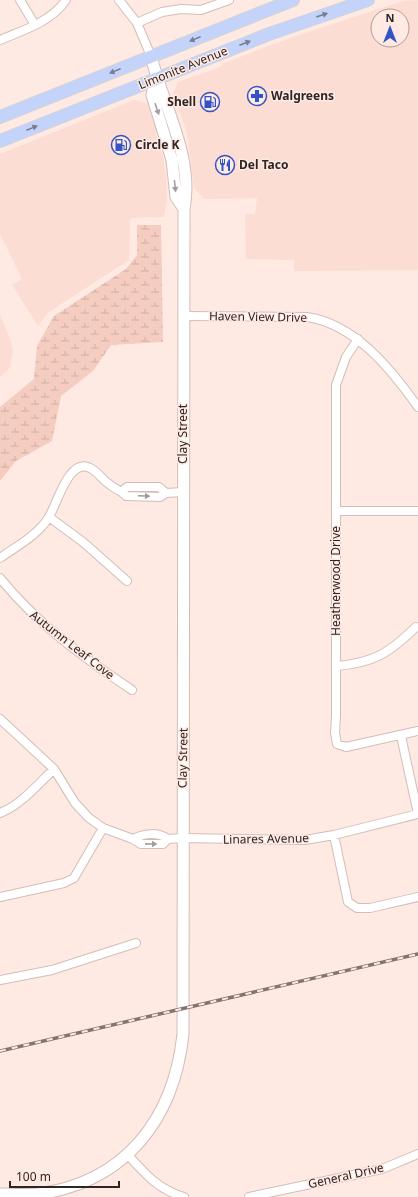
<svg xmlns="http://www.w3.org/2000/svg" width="418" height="1197" font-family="'Noto Sans',sans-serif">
<defs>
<pattern id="wetland-marsh" width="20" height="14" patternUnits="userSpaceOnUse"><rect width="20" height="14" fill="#f4ccc0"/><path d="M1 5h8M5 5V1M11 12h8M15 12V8" fill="none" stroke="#d2afa5"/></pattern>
</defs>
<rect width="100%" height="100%" fill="#ffe9e3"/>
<path fill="#fbddd4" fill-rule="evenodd" d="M418 0V270L294 271V260L246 259 245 214H255L257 198 204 199 194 188 187 133 173 93 178 82 220 67 222 64 293 37 403 1ZM378 16H402V40H378Z
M134 100 148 104 157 131 156 134 163 157 166 177 167 200 164 217 132 218 130 220 129 260 58 306 48 313 38 326 12 285 22 279 0 234V154Z
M0 315 10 339 13 350 10 368 0 377Z"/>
<path fill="url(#wetland-marsh)" d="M137 225H161L163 342 111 345 93 371 61 396 52 441 16 461 0 481V407L34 379 37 346 54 316 126 269 137 255Z"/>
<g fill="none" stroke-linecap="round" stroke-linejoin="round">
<defs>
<path id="minor" d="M20 0 35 25
M119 0 137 23 151 56
M137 23 162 12 181 9 201 10 229 0
M0 40C24 30 51 22 66 0
M183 316 307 317C355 324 391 369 418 407
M358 339 346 357 336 385V716L335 733 337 744 346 747 418 731
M122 491 127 487H159L166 493 183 492
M336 511H418
M49 517 83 542 127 581
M0 558C17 546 38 535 49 517 57 504 69 457 90 468 97 471 103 480 109 484 114 489 121 490 126 496L160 497 166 493
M0 578C37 624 83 657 132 690
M336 666C374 663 389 653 416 627
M0 719 54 769 75 803 89 818 103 828 133 839 141 844H163L168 839 182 838 305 840 334 835 418 814
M401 736 418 814
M0 813C21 805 38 784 54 769
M334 835 348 902 357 908H370L418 897
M133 839C144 833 158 832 168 839
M0 897 64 883 74 878 103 828
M0 980 52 970 136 943
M128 1155C145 1174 159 1190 184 1197
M249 1197 382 1169 418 1154"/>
<path id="secondary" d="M156 79 152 95 172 160 176 197 184 209
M0 1194C12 1194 25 1195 37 1194 125 1183 174 1119 183 1034L184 209C194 156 163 106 151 56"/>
<path id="primary" d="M0 117 293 0
M0 141 269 34 368 0"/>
</defs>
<use href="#minor" stroke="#d2beb8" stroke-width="10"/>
<use href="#secondary" stroke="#d2beb8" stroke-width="13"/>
<use href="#primary" stroke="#d5d4d3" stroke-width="14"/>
<use href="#minor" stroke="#fff" stroke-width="8"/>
<use href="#secondary" stroke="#fff" stroke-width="11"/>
<use href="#primary" stroke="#c3d3fa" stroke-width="12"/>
<defs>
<path id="rail" d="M0 1051 418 954"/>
</defs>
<use href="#rail" stroke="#827470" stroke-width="3.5"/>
<use href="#rail" stroke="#ffe9e3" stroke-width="2" stroke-dasharray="6" stroke-linecap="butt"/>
</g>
<defs><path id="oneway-solid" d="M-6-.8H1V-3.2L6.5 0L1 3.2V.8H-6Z"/></defs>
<g fill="#787c8f">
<use href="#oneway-solid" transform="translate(322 15) rotate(-19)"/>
<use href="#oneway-solid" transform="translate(195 39) rotate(158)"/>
<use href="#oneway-solid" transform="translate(245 43) rotate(-21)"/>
<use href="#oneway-solid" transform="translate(115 71) rotate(158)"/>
<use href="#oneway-solid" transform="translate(32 128) rotate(-22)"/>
</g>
<g fill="#a19d9c">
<use href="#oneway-solid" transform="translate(157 109) rotate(71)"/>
<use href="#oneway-solid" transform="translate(175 186) rotate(84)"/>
<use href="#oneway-solid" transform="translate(144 496) rotate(2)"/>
<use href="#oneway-solid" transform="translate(151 844) rotate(1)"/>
</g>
<defs>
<symbol id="pharmacy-ring" viewBox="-11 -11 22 22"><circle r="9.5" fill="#ffe9e3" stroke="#3254c4" stroke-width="1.5"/><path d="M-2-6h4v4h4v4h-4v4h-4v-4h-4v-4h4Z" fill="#3254c4"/></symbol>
<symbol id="fuel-ring" viewBox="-11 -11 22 22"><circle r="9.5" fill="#ffe9e3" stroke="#3254c4" stroke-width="1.5"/><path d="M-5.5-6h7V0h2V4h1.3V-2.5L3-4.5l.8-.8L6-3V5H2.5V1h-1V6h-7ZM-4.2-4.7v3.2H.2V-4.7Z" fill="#3254c4"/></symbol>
<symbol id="restaurant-ring" viewBox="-11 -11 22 22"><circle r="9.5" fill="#ffe9e3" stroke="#3254c4" stroke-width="1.5"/><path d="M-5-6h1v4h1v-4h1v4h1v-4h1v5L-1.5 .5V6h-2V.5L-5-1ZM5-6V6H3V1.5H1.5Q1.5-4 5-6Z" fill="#3254c4"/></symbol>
</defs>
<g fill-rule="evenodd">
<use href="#pharmacy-ring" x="246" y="85" width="22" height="22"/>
<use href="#fuel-ring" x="199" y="91" width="22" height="22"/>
<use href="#fuel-ring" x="110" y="134" width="22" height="22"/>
<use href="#restaurant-ring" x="214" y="154" width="22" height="22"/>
</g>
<g text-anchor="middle" stroke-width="3" stroke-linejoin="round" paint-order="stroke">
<g font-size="12" fill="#2e2624" stroke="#ffe9e3">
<text transform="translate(183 68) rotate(-22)" y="4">Limonite Avenue</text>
<text transform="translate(258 317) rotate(1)" y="4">Haven View Drive</text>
<text transform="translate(183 434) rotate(-90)" y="4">Clay Street</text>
<text transform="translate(336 581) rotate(-90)" y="4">Heatherwood Drive</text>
<text transform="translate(72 645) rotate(38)" y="4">Autumn Leaf Cove</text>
<text transform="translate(183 758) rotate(-89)" y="4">Clay Street</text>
<text transform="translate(266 839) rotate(-1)" y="4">Linares Avenue</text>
<text transform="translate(346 1176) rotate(-13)" y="4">General Drive</text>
</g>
<g font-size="12" font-weight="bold" fill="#2e2624" stroke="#ffe9e3" text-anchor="start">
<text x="271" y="100">Walgreens</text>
<text x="196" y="106" text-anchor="end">Shell</text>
<text x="135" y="149">Circle K</text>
<text x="239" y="169">Del Taco</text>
</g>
</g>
<g transform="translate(390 28)"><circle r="19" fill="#ffe9e3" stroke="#ab9b97"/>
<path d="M0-3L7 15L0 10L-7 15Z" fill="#3254c4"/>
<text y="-6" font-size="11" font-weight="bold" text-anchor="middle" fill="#2e2624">N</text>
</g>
<path d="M10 1181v6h109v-6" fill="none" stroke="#2e2624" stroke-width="2"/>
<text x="16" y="1181" font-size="12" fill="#2e2624" stroke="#ffe9e3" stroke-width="3" paint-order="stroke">100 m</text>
</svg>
